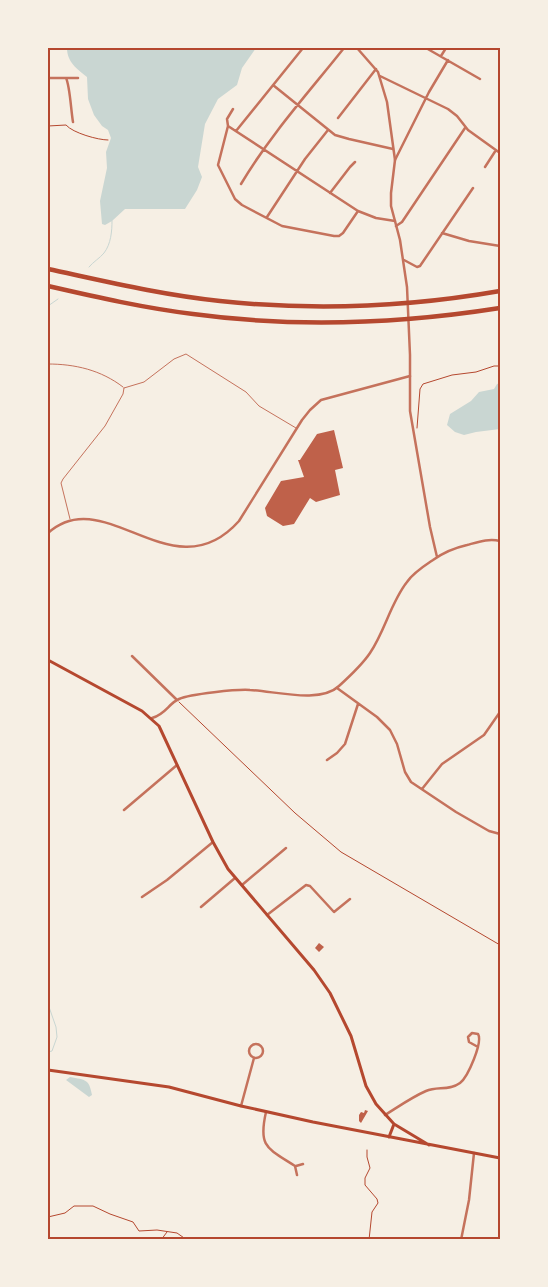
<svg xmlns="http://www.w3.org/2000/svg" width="548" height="1287" font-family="'Fira Sans Condensed',sans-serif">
<rect width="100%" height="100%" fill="#f6efe4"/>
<path fill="#c9d6d2" d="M67 48H256L242 68 237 85 218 99 205 124 198 167 202 177 197 190 185 209H125L112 221 105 225 102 224 100 201 107 168 106 152 111 138 108 130 102 126 94 115 88 99 87 77C77 69 67 62 67 48Z
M500 383V429L476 432 464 435 455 432 447 425 450 414 471 401 479 392 494 389 497 384Z
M70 1077C86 1080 89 1079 92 1095L89 1097 66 1080Z"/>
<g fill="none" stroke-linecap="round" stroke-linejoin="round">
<path stroke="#c9d6d2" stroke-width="1" d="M89 267C93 262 100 258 104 253 111 244 112 231 112 221
M48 306 58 299
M48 1004 56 1027 57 1037 52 1051 48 1052"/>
</g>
<path fill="#bf614a" d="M334 430 343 468 335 470 340 495 316 502 310 498 294 524 283 526 267 516 265 508 281 481 304 477 298 460H300L317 434Z
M319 943 324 947 319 952 315 948Z
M365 1110 368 1111 361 1123 359 1121V1115L361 1112 364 1113Z"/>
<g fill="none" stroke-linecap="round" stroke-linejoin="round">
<path stroke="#b5482f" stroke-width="1" d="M48 126 66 125C73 133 98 140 108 140
M417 428 420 389 423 384 452 375 476 372 494 366H500
M179 702 295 813 341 852 500 945
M367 1150V1157L370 1168 365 1178V1185L377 1199 378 1203 372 1212 369 1240
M48 1217 65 1213 74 1206H93L110 1214 133 1222 139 1231 157 1230 177 1233 187 1240
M161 1240 167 1232"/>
<path stroke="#c5725c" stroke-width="1" d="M48 364C75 364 101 370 123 387
M124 388 144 382 174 359 186 354 246 392 259 406 296 428
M70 519 61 483 63 479 105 426 123 394 124 388"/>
<path stroke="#c5725c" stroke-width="2.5" d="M426 48 480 79
M441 56 446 48
M380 76 448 109 457 116 468 130 500 153
M48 78H78
M66 78C70 86 71 111 73 122
M273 85 335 135 349 139 393 149
M233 109 227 119 228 126 218 165 235 199 242 205 282 226 334 236H339L343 233 358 211
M338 118 376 69
M228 126 358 211 376 218 395 221
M236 131 303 48
M395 160 429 92 448 60
M485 167 496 150
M241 184C270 135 309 92 344 48
M330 193 350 167 355 162
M267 217 305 159 328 130
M396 226 402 222 465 128
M442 233 469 241 500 246
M404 260 417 267 420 266 473 188
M48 533C105 481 173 595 239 521L302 420 310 410 321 400 410 376
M132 656 177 700
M337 688 377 717 390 730 397 744 405 772 411 782 456 812 489 831 500 834
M327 760 337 753 345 744 358 704
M422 789 442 764 484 735 500 712
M124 810 177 765
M242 885 286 848
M142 897 167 880 213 842
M201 907 235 878
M267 915 306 885 310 886 334 912 350 899
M249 1051a7 7 0 1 1 14 0a7 7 0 1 1-14 0Z
M241 1106 254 1058
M266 1112C258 1147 267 1148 295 1166L297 1175
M385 1115C398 1107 412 1097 426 1091 437 1086 449 1091 460 1083 468 1077 483 1042 478 1034L472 1033 468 1037 469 1042 478 1047
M296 1166 303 1164
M461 1240 469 1200 474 1153"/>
<path stroke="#c5725c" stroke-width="2.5" d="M357 48 378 72 387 102 395 160 391 193V206L400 240 407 287 410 355V411L430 527 437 557
M152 718C166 714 168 704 179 699 190 694 238 689 250 690 275 691 320 704 339 686 350 676 362 665 370 653 385 631 391 602 407 582 413 573 424 566 433 560 444 552 454 548 467 545 478 542 489 538 500 541"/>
<path stroke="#b5482f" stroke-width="3" d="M48 660 142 711 159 726 213 842 228 869 314 970 330 993 351 1036 366 1086 376 1104 394 1124 429 1145
M48 1070 169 1087 241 1106 313 1122 500 1158
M389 1137 394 1124"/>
<path stroke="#b5482f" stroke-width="4.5" d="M48 269C104 281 162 295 220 301 313 311 408 307 500 291
M48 286C96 297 144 308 193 314 296 328 398 324 500 308"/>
</g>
<rect width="548" height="1287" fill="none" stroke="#f6efe4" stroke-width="98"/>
<rect x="49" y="49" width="450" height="1189" fill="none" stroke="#b5482f" stroke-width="2"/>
</svg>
